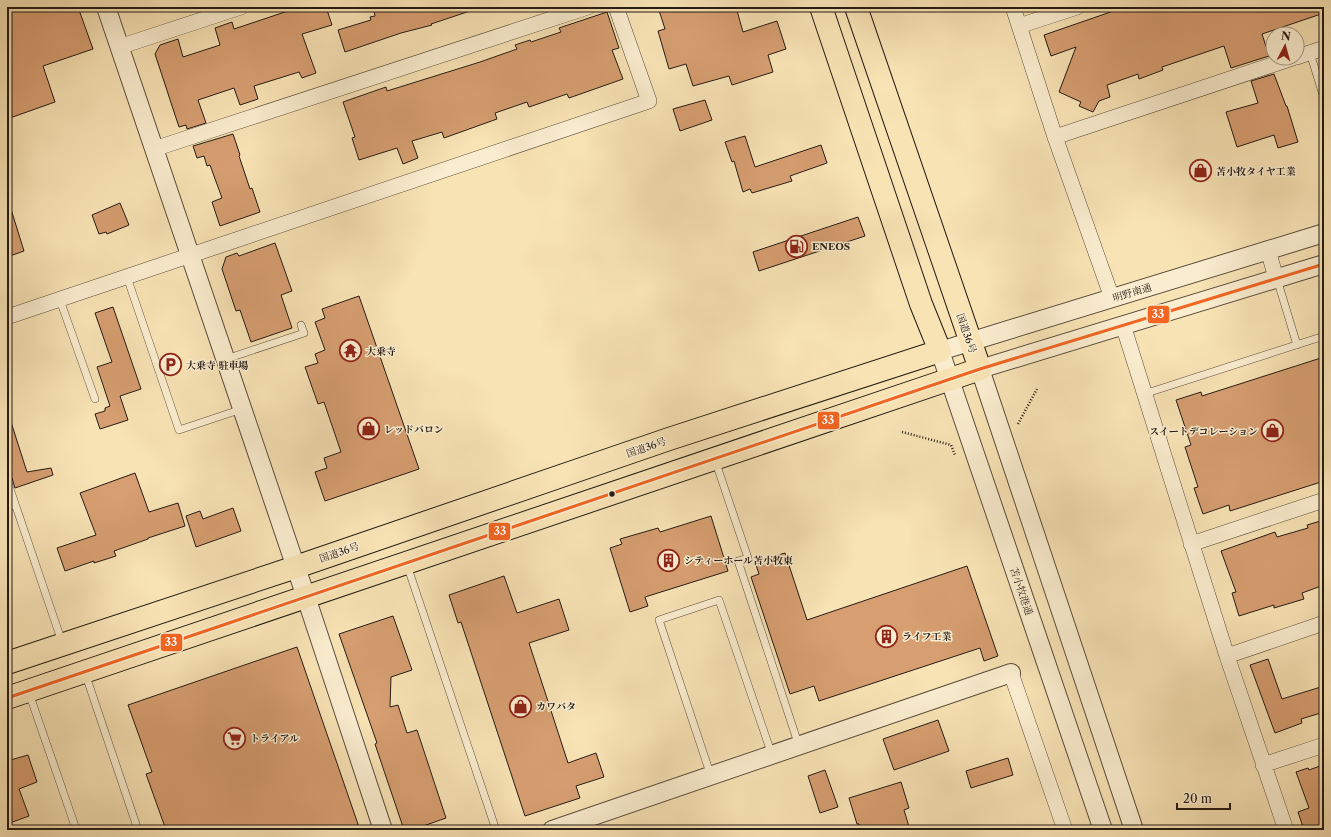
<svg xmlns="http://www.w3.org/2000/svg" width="1331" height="837" font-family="'Libre Caslon Text','Noto Serif JP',serif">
<rect width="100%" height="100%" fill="#f8e3b5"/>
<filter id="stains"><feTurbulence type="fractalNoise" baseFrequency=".005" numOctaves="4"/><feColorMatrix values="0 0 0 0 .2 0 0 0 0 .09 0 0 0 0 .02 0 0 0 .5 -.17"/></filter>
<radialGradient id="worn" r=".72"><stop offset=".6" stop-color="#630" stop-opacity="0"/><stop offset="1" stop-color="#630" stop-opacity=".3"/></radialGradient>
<path fill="#d69e71" stroke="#251b14" d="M7 7H78L93 49 43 66 55 102 7 119Z
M300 7H326L332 25 302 34 316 73 302 78 299 72 254 86 258 99 240 105 234 88 198 100 206 123 187 129 186 125 179 127 155 54 160 45 178 39 183 57 220 45 215 28 232 22 234 29Z
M373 7H473V10L431 24 432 25 401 33 345 52 338 30 371 20 370 17 375 16Z
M658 7H736L743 32 777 21 786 49 768 55 773 72 732 85 729 76 693 86 686 64 669 69 658 31 665 29Z
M1125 7H1324V13L1262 34 1269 56 1231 68 1224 46 1162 67 1163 70 1139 79 1138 74 1107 85 1110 97 1099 101 1093 112 1079 106 1081 102 1059 92 1076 47 1051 56 1044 35Z
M607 12 619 48 612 50 623 79 569 98 567 94 529 107 527 102 495 113 497 119 444 138 442 132 412 141 418 158 403 164 397 148 359 160 352 138 355 137 343 102 386 87 387 91 480 62 517 49 515 45 530 40 531 42 561 32 559 28Z
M1274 74 1286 106H1287L1298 142 1278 148 1274 135 1237 147 1226 112 1258 103 1251 81Z
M705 100 712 120 680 131 673 109Z
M233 134 240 155 239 156 250 189 252 188 260 212 220 226 212 202 222 198 210 165 207 166 204 156 197 158 193 146Z
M745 136 755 167 821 145 827 163 790 176 792 181 752 193 750 189 743 192 734 161 732 162 725 142Z
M120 203 129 225 107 234 106 232 99 234 92 215Z
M7 206H10L24 251 7 257Z
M858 217 865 236 759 271 753 252Z
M275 243 292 291 281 295 292 328 251 342 240 310 236 311 222 269 226 257 237 253 239 256Z
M359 296 419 469 325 501 315 472 327 468 324 458 341 452 324 402 318 404 305 367 318 363 315 354 325 350 315 322 325 318 322 309Z
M113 307 141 389 120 396 128 420 100 429 95 414 105 411V408L110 406 97 367 112 362 95 313Z
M1324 357V481L1230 511 1229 505 1203 514 1194 488 1198 487 1185 447 1191 445 1176 400 1201 392 1202 396Z
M10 419 27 472 51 468 53 475 15 488 12 478 7 475 12 474 7 461V420Z
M135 473 149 512 178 503 185 526 148 538V539L114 551 116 556 94 563V561L65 571 57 548 96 535 80 493Z
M233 508 241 531 196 547 186 516 200 511 203 519Z
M711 516 728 571 645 597 648 606 630 612 610 548 622 544 620 539 658 528 660 532Z
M1324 520V585L1302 593 1304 599 1274 608V605L1239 616 1232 593 1236 592 1221 551 1275 532 1277 537 1308 528 1307 525Z
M785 553 807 620 967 566 998 656 984 661 980 648 819 701 814 686 790 694 751 577 759 574 755 562Z
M504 576 517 613 559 599 569 630 529 643 568 763 596 753 604 777 576 786 580 798 525 816 461 622 458 623 449 595Z
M393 616 412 670 391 677 390 707 398 705 407 733 417 730 446 818 412 830H404L375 744 377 743 339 634Z
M297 647 360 830H166L146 774 152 772 128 705Z
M1268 659 1282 699 1324 686V712L1301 719 1302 723 1275 733 1250 665Z
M938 720 949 751 894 770 883 739Z
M28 755 37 782 19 789 29 816 7 824V761Z
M1008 758 1013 775 971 788 966 771Z
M1320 766 1324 778V798L1320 799 1324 812V830H1304L1298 812 1309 808 1296 772 1308 768 1309 770Z
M825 770 838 807 820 813 808 776Z
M901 782 909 808 904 810 910 830H861L859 824H857L849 798Z"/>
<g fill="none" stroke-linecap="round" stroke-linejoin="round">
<defs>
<path id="service" d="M1310 53 1324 98
M127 277 179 430 242 409
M1277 279 1297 345
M60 300 95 399
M226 359 304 333 301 325
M1144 394 1324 336
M715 460 748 558 738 561 799 746
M7 480 62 642
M7 507 15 505
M407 565 496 830
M85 673 138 830
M29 693 76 829 72 830
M711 776 659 620 719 600 772 755"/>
<path id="minor" d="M1013 7 1055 137 1112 298
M1019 26 1077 7
M119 47 241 7
M1297 57 1324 48
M1055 137 1293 58
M154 149 588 7
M1268 250 1276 278
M7 317 649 101 616 7
M1123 325 1227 656 1286 830
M1191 544 1324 500
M1227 656 1324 623
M1011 673 1065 830
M1263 765 1324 745"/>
<path id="tertiary" d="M106 7 306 597 383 830
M552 830 1011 673
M1103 830 940 351 1324 233
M1134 830 980 369 1324 264"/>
<path id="trunk" d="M7 663 296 567 669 439 940 351 921 304 821 7
M7 698 980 369 856 7"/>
</defs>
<use href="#service" stroke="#5a4d3c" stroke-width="8"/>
<use href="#minor" stroke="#5a4d3c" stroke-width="16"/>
<use href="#tertiary" stroke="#5a4d3c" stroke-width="20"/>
<use href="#trunk" stroke="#251b14" stroke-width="24"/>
<path stroke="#251b14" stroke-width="2.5" stroke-dasharray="1 2" stroke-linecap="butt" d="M1018 424 1037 389
M902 432 951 445 955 455"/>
<use href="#service" stroke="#faedcf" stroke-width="7"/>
<use href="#minor" stroke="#faedcf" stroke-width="15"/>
<use href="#tertiary" stroke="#faedcf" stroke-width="18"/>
<use href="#trunk" stroke="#f8e3b5" stroke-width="22"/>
<defs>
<path id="bus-1" d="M7 698 980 369 1324 264"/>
</defs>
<use href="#bus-1" stroke="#faedcf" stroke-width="6"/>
<use href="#bus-1" stroke="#f26522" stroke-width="3"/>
</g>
<defs>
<symbol id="shop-ring" viewBox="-11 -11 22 22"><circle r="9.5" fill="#faedcf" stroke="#8f2418" stroke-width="1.5"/><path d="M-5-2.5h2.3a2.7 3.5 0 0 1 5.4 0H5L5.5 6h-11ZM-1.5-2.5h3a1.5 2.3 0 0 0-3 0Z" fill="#8f2418"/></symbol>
<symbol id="fuel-ring" viewBox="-11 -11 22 22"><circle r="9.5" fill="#faedcf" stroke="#8f2418" stroke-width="1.5"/><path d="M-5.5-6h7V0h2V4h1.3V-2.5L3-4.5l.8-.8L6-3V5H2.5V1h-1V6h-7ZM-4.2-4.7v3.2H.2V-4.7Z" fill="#8f2418"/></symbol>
<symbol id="temple-ring" viewBox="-11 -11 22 22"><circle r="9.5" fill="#faedcf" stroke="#8f2418" stroke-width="1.5"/><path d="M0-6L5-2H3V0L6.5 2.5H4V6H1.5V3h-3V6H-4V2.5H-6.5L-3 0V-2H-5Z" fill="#8f2418"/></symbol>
<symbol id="parking-ring" viewBox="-11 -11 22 22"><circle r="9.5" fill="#faedcf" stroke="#8f2418" stroke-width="1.5"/><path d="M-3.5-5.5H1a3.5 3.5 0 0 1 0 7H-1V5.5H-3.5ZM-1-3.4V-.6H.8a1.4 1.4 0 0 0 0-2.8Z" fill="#8f2418"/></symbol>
<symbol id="building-ring" viewBox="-11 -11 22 22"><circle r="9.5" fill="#faedcf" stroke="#8f2418" stroke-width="1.5"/><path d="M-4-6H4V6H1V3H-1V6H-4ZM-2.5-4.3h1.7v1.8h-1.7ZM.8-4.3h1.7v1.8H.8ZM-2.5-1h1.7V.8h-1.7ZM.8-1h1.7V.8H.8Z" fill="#8f2418"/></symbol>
<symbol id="supermarket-ring" viewBox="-11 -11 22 22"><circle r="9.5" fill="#faedcf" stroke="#8f2418" stroke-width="1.5"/><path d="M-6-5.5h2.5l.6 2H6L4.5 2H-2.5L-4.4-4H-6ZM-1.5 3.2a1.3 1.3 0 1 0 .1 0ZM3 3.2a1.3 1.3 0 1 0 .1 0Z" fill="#8f2418"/></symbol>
</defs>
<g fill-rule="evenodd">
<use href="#shop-ring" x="1188" y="158" width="25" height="25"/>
<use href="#fuel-ring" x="784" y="234" width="25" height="25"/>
<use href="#temple-ring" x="338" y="338" width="25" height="25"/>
<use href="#parking-ring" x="158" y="352" width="25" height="25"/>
<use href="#shop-ring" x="356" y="416" width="25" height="25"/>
<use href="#shop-ring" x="1260" y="418" width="25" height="25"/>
<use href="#building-ring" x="656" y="548" width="25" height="25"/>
<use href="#building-ring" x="874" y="624" width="25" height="25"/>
<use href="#shop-ring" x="508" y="694" width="25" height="25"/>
<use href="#supermarket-ring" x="222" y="726" width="25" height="25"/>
</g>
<circle fill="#251b14" stroke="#faedcf" stroke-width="1.5" cx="612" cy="494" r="3.5"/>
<g text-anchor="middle" stroke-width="3" stroke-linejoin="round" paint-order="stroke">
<g font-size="10" font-weight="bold" fill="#251b14" stroke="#faedcf" text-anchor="start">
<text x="1216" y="175">苫小牧タイヤ工業</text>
<text x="812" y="250">ENEOS</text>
<text x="366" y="355">大乗寺</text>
<text x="186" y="369">大乗寺 駐車場</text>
<text x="384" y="433">レッドバロン</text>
<text x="1258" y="435" text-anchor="end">スイートデコレーション</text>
<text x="684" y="564">シティーホール苫小牧東</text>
<text x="902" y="640">ライフ工業</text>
<text x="536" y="710">カワバタ</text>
<text x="250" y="742">トライアル</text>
</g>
<g font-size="10" fill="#251b14" stroke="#faedcf">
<text transform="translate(1132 292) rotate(-17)" y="4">明野南通</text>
<text transform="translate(967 333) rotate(71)" y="4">国道36号</text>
<text transform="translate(646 447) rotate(-19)" y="4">国道36号</text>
<text transform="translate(339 552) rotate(-19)" y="4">国道36号</text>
<text transform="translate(1022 591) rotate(71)" y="4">苫小牧港通</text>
</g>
</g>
<g stroke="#faedcf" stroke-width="1.5">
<rect x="1147" y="305" width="23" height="19" rx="4" fill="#f26522"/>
<rect x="817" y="411" width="23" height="19" rx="4" fill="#f26522"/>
<rect x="488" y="522" width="23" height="19" rx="4" fill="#f26522"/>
<rect x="160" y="633" width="23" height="19" rx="4" fill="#f26522"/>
</g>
<g font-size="11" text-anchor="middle" font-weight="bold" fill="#fff">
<text x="1158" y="318">33</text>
<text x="828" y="424">33</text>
<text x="500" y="535">33</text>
<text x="171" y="646">33</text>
</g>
<rect width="1331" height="837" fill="none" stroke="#f8e3b5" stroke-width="24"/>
<rect x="8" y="8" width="1315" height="821" fill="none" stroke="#251b14" stroke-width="2"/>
<rect x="12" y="12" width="1307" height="813" fill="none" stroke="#251b14"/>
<g transform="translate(1285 46) rotate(6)"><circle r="19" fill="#faedcf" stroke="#a59984"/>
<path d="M0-3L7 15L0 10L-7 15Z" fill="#8f2418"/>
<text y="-6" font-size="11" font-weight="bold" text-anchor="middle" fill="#251b14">N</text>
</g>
<path d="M1177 803v6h53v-6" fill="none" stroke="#251b14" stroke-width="2"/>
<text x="1183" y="803" font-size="12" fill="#251b14" stroke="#faedcf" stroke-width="3" paint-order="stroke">20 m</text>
<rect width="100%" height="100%" filter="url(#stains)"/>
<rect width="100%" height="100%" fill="url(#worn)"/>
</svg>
